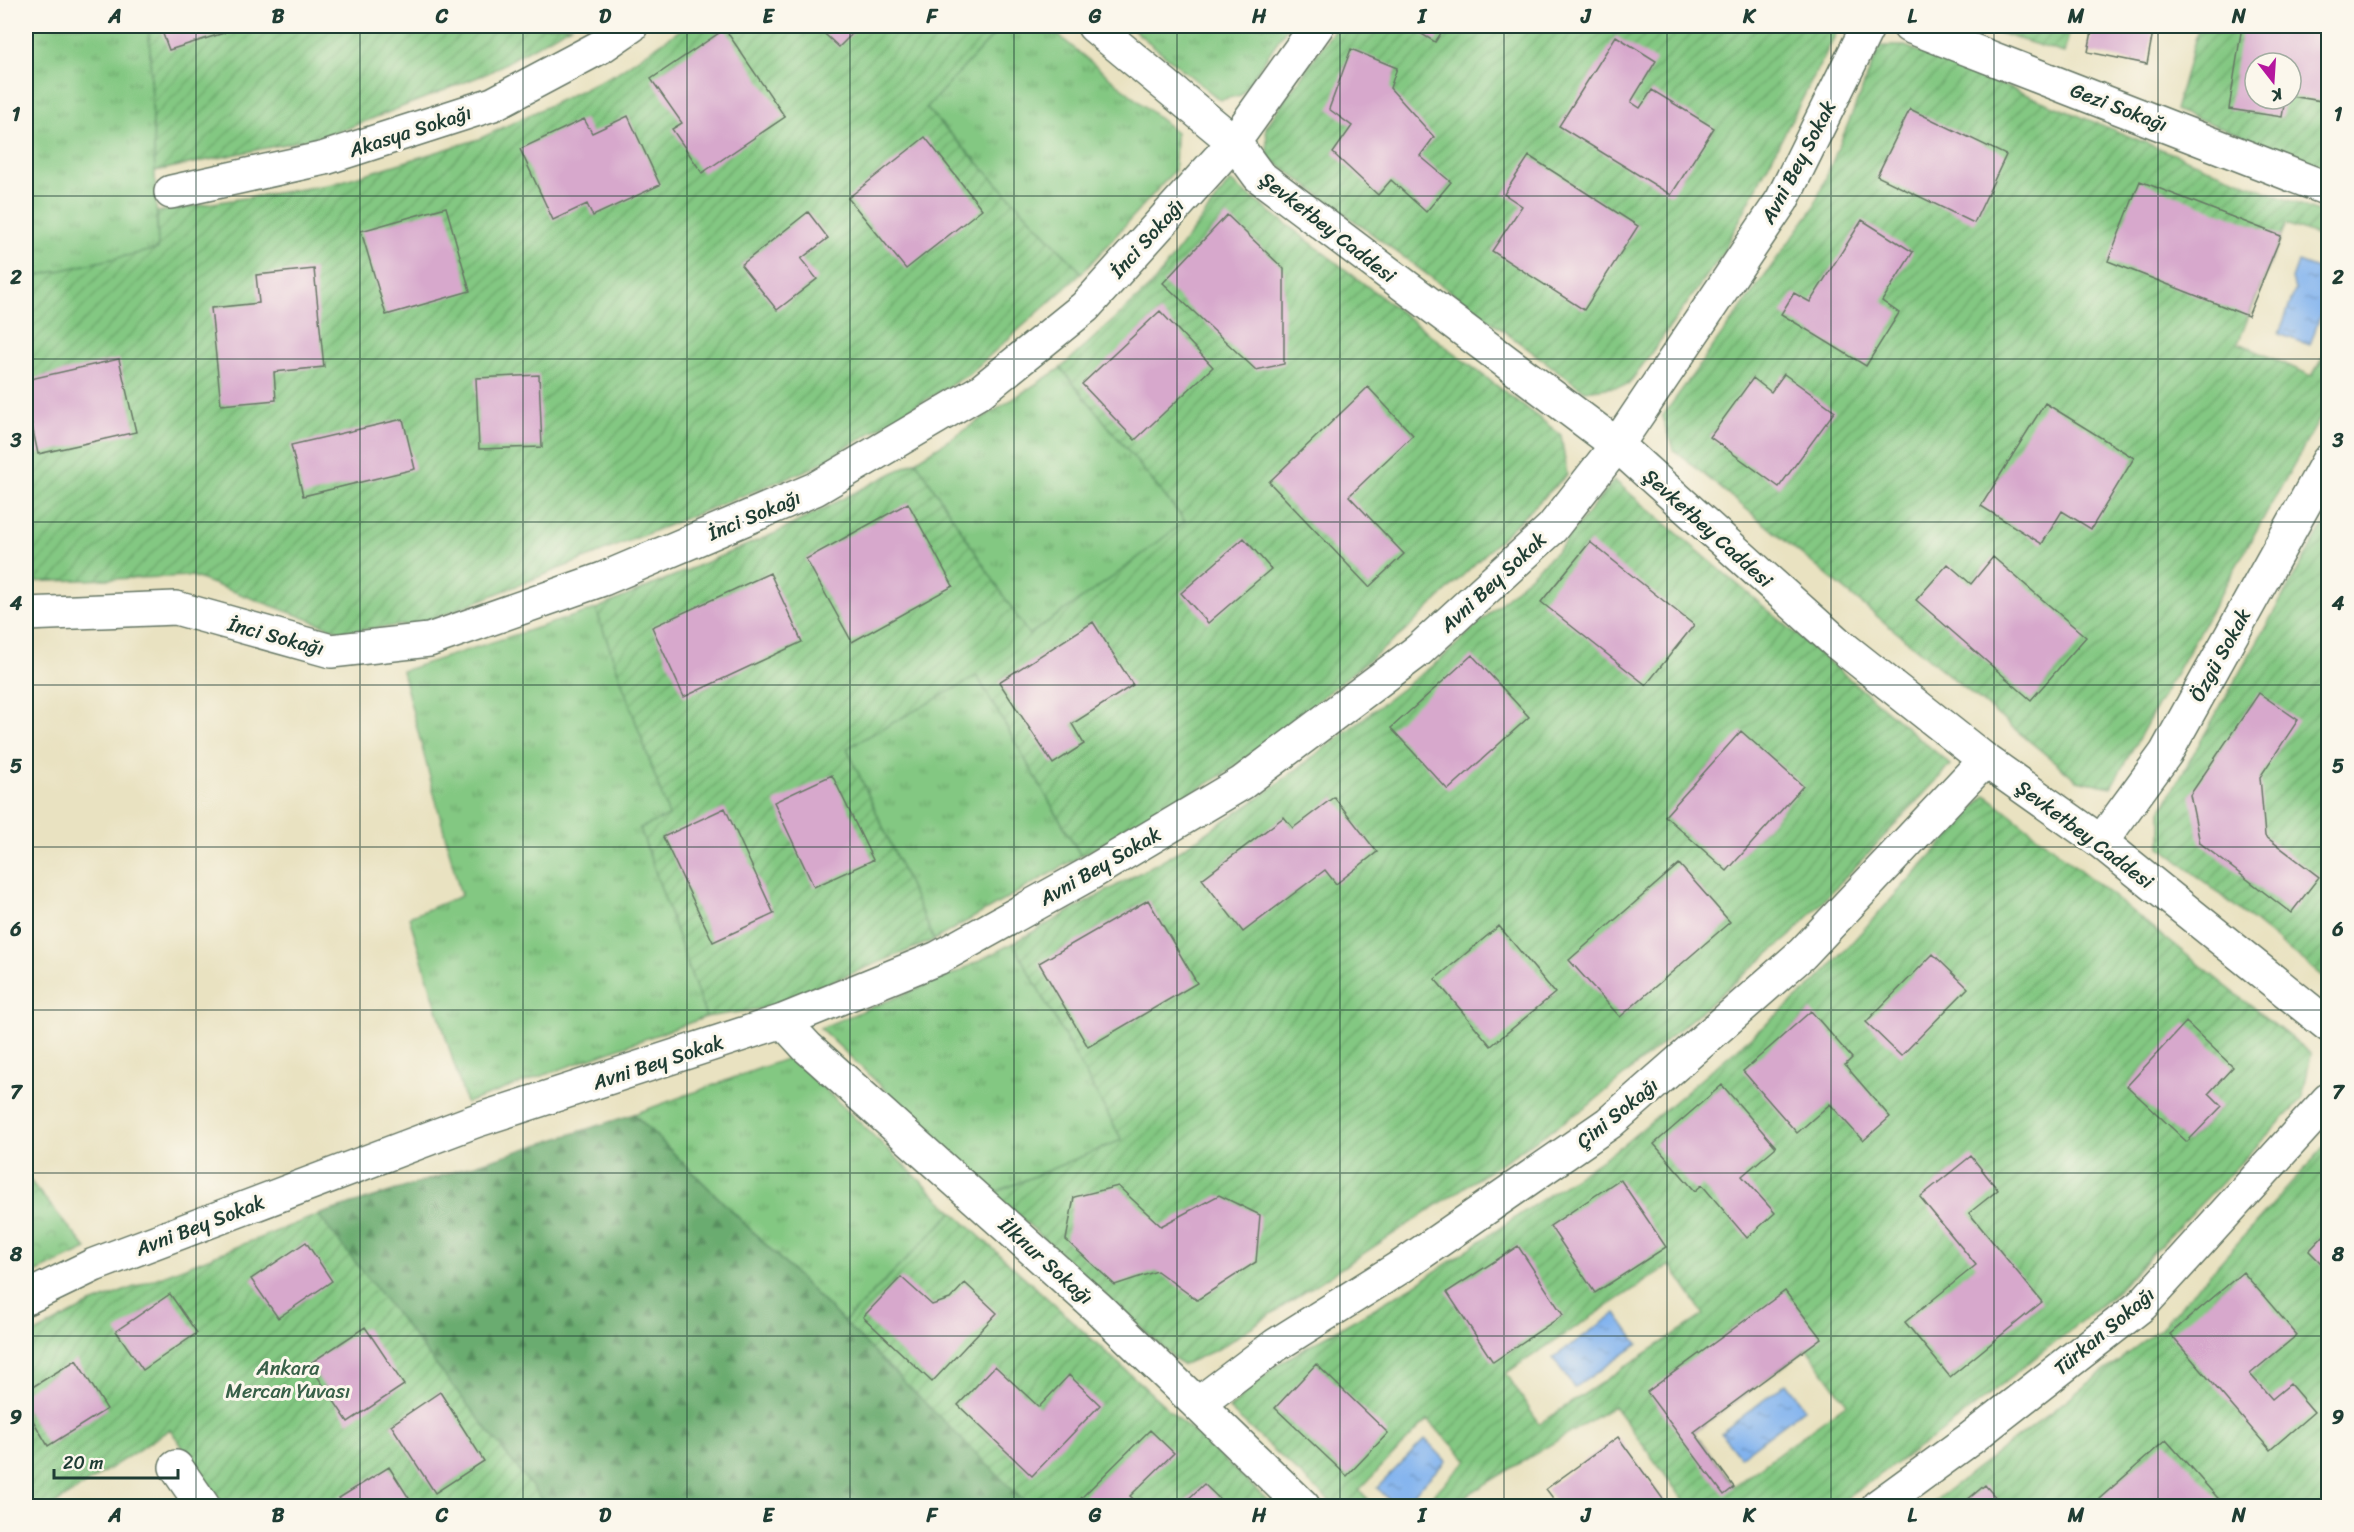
<svg xmlns="http://www.w3.org/2000/svg" width="2354" height="1532" font-family="Sriracha,sans-serif">
<defs>
<pattern id="grass-tufts" width="24" height="20" patternUnits="userSpaceOnUse" patternTransform="scale(1.5)"><rect width="24" height="20" fill="#83c882"/><path d="M3 7l-1-3M5 7V3M7 7l1-3M15 17l-1-3M17 17v-4M19 17l1-3" fill="none" stroke="#6ba46b"/></pattern>
<pattern id="forest-firs" width="22" height="20" patternUnits="userSpaceOnUse" patternTransform="scale(1.5)"><rect width="22" height="20" fill="#6aac70"/><path d="M5 1l3.5 6h-7zM16 11l3.5 6h-7z" fill="#578d5d"/></pattern>
<pattern id="park-crowns" width="20" height="18" patternUnits="userSpaceOnUse" patternTransform="scale(1.5)"><rect width="20" height="18" fill="#83c882"/><path d="M2 6a3 3 0 1 1 6 0M12 15a3 3 0 1 1 6 0" fill="none" stroke="#6ba46b"/></pattern>
<pattern id="garden-furrows" width="10" height="10" patternUnits="userSpaceOnUse" patternTransform="scale(1.5)"><rect width="10" height="10" fill="#83c882"/><path d="M-1 1l2-2M0 10L10 0M9 11l2-2" fill="none" stroke="#6ba46b"/></pattern>
<pattern id="water-ripples" width="26" height="14" patternUnits="userSpaceOnUse" patternTransform="scale(1.5)"><rect width="26" height="14" fill="#82b3ee"/><path d="M2 4q2-2 4 0t4 0M15 11q2-2 4 0t4 0" fill="none" stroke="#6a93c2"/></pattern>
</defs>
<rect width="100%" height="100%" fill="#fbf7ec"/>
<filter id="ink" filterUnits="userSpaceOnUse"><feTurbulence type="fractalNoise" baseFrequency=".0167" numOctaves="2"/><feDisplacementMap in="SourceGraphic" scale="12" xChannelSelector="R" yChannelSelector="G"/><feConvolveMatrix kernelMatrix="1 2 1 2 8 2 1 2 1" color-interpolation-filters="sRGB"/></filter>
<filter id="wash" filterUnits="userSpaceOnUse"><feTurbulence type="fractalNoise" baseFrequency=".008" numOctaves="4" result="noise"/><feDisplacementMap in="SourceGraphic" scale="24" xChannelSelector="R" yChannelSelector="G"/><feGaussianBlur stdDeviation="1.35" result="paint"/><feColorMatrix in="noise" values="0 0 0 0 0 0 0 0 0 0 0 0 0 0 0 0 0 1.4 0 .05"/><feComposite in="paint" operator="in"/></filter>
<g filter="url(#wash)">
<rect width="100%" height="100%" fill="#e9e2c1"/>
<path fill="url(#grass-tufts)" stroke="#51825b" stroke-width="1.5" d="M26 26H149L158 249 26 278Z
M1002 26H1047L1176 132 1175 170 1082 273 926 108Z
M1129 26H1288L1241 95 1220 100Z
M1061 368 1185 521 1113 577 1028 635 916 461Z
M596 609 670 818 640 828 706 1017 466 1103 409 917 461 896 402 671Z
M977 676 1081 856 934 940 847 748Z
M1013 943 1122 1140 994 1193 820 1028 954 974Z
M791 1057 953 1212 844 1322 634 1114Z"/>
<path fill="url(#forest-firs)" stroke="#447452" stroke-width="1.5" d="M634 1114 1029 1506H547L318 1215Z"/>
<path fill="url(#park-crowns)" stroke="#51825b" stroke-width="1.5" d="M26 1176 87 1249 26 1277Z"/>
<path fill="url(#garden-furrows)" stroke="#51825b" stroke-width="1.5" fill-rule="evenodd" d="M149 26H571L488 73 333 134 155 171Z
M686 26H1002L926 108 1082 273 968 375 812 468 423 623 342 632 192 576 26 582V278L158 249 157 212 333 184 479 139 615 74Z
M1337 26H1840L1721 256 1628 385 1585 391 1268 157 1266 127Z
M1976 26H2071L2064 53Z
M2199 26H2328V168L2175 110ZM2255 63H2291V99H2255Z
M1880 46H1905L2328 216V240L2286 224 2238 343 2312 376 2325 353H2328V404L2111 787 2077 780 1673 449 1662 417 1813 209Z
M1230 181 1561 435 1567 475 1403 633 1228 772 1081 856 977 676 847 748 934 940 766 1008 706 1017 640 828 669 816 596 609 778 532 916 461 1029 635 1113 577 1185 521 1061 368 1152 285Z
M1614 480 1951 765 1790 936 1588 1106 1218 1349 1182 1365 994 1193 1122 1140 1013 943 1179 851 1259 798 1441 659 1562 546Z
M2328 517V750L2322 758 2326 815 2328 818V981L2161 847V811Z
M1986 795 2311 1054 2302 1099 2110 1298 1951 1425 1835 1506H1688L1614 1406 1449 1506H1422L1468 1460 1427 1420 1359 1490 1375 1506H1335L1229 1409 1273 1367 1418 1283 1623 1145 1816 982ZM1670 1265 1704 1315 1539 1424 1506 1373ZM1807 1349 1847 1403 1734 1486 1694 1432Z
M2328 1143V1506H1928L2161 1328Z
M953 1212 1274 1506H1029L844 1322Z
M318 1215 547 1506H224L170 1429 52 1506H26V1338L86 1306Z"/>
<path fill="url(#water-ripples)" stroke="#507891" stroke-width="1.5" d="M2298 262 2328 273V293L2310 345 2279 334 2295 290 2292 279Z
M1616 1313 1638 1344 1574 1388 1553 1358Z
M1786 1383 1805 1408 1740 1457 1721 1433Z
M1425 1439 1446 1461 1401 1506H1396L1377 1488Z"/>
<g id="blocks">
<path fill="#d7a8cc" d="M160 26H222L224 33 169 50Z
M816 26H860L839 47Z
M1408 26H1446L1435 42Z
M2093 26H2154L2147 64 2088 52Z
M2242 26H2328V102L2291 96V63H2255V99H2285L2282 117 2229 109Z
M725 29 785 117 702 173 672 129 682 123 651 79Z
M1616 36 1656 61 1631 102 1640 108 1652 90 1714 128 1671 195 1559 126Z
M1351 49 1397 68 1390 88 1434 137 1420 156 1451 182 1426 212 1391 180 1378 195 1333 153 1352 126 1329 109Z
M1910 109 2006 155 1974 223 1877 176Z
M628 116 660 185 593 216 587 204 553 220 520 149 584 119 592 133Z
M925 137 982 209 906 269 848 198Z
M1529 156 1638 226 1584 310 1492 251 1522 206 1504 194Z
M2140 181 2281 236 2248 316 2108 261Z
M446 207 470 291 386 315 361 231Z
M808 212 828 238 801 259 817 279 777 310 741 265Z
M1227 215 1284 269V364L1256 370 1163 283Z
M1862 220 1913 252 1882 301 1899 313 1866 366 1781 314 1794 293 1810 302Z
M314 269 324 367 274 372 276 400 221 405 211 308 259 303 256 275Z
M1160 311 1213 367 1135 440 1082 384Z
M119 359 136 432 38 454 26 397V380Z
M1784 374 1835 411 1779 487 1710 437 1753 378 1771 392Z
M539 375 542 447 479 449 476 378Z
M1368 387 1413 435 1349 496 1404 554 1369 587 1269 482Z
M2045 403 2134 458 2091 529 2062 511 2042 544 1981 506Z
M403 419 415 469 303 496 291 445Z
M908 503 953 586 852 642 806 559Z
M1244 538 1271 569 1208 623 1181 593Z
M1590 542 1694 625 1646 685 1541 602Z
M1993 557 2086 637 2031 700 1916 600 1948 564 1971 584Z
M770 573 802 642 684 697 652 627Z
M1093 622 1133 685 1072 724 1084 744 1053 764 999 682Z
M1472 655 1529 717 1448 790 1391 728Z
M2259 693 2298 720 2260 777 2265 836 2319 877 2291 913 2200 843 2190 795Z
M1741 731 1803 786 1727 871 1665 816Z
M832 775 873 860 814 887 774 802Z
M1334 797 1377 852 1336 884 1325 870 1243 932 1202 879 1284 817 1293 828Z
M725 808 774 914 713 942 663 837Z
M1679 864 1730 922 1620 1017 1569 960Z
M1148 900 1197 983 1088 1047 1039 963Z
M1499 926 1555 993 1491 1046 1435 979Z
M1933 954 1968 988 1901 1056 1866 1022Z
M1811 1011 1852 1058 1845 1065 1890 1117 1863 1141 1830 1104 1797 1133 1743 1071Z
M2186 1022 2233 1067 2209 1093 2222 1106 2187 1142 2127 1086Z
M1722 1085 1776 1147 1742 1176 1775 1213 1747 1238 1702 1185 1695 1191 1654 1144Z
M1971 1156 1998 1190 1969 1213 2042 1302 1950 1377 1905 1322 1976 1265 1920 1197Z
M1620 1179 1666 1247 1595 1293 1550 1226Z
M1118 1186 1161 1226 1219 1195 1260 1215 1256 1262 1197 1300 1157 1271 1115 1285 1066 1240 1074 1197Z
M2328 1231V1270L2309 1251Z
M306 1242 332 1281 278 1318 251 1279Z
M1518 1246 1563 1315 1493 1362 1447 1292Z
M2243 1272 2297 1335 2250 1374 2272 1399 2290 1384 2314 1412 2270 1450 2170 1334Z
M901 1277 932 1305 950 1299 965 1283 997 1313 932 1382 863 1317Z
M1785 1291 1821 1338 1694 1432 1734 1487 1724 1495 1647 1392Z
M170 1294 197 1333 143 1370 116 1331Z
M365 1327 404 1385 348 1422 309 1364Z
M76 1360 107 1409 48 1446 26 1409V1391Z
M1316 1364 1388 1433 1347 1476 1275 1408Z
M995 1366 1039 1407 1069 1375 1100 1405 1032 1476 958 1405Z
M440 1392 484 1461 435 1493 391 1425Z
M1150 1430 1174 1453 1130 1496 1141 1506H1073Z
M1618 1437 1668 1506H1559L1546 1489Z
M2166 1440 2225 1506H2091Z
M389 1467 414 1506H345L339 1498Z
M1204 1484 1227 1506H1181Z
M1985 1485 2003 1506H1960Z"/>
</g>
</g>
<g filter="url(#ink)">
<use href="#blocks" fill-opacity="0" stroke="#667765" stroke-width="1.5"/>
<g fill="none" stroke-linecap="round" stroke-linejoin="round">
<defs>
<path id="street" d="M1094 26 1234 142 1259 176 1617 445 1836 642 1985 760 2101 842 2328 1025
M1909 26 2328 189
M171 192 325 158 493 104 602 46 631 26
M26 614 176 608 331 651 429 640 603 579 815 489 981 391 1085 307 1234 142 1317 26
M2101 842 2166 753 2328 461
M783 1021 807 1047 1098 1308 1303 1506
M26 1298 94 1265 475 1121 783 1021 938 958 1089 874 1242 783 1419 650 1552 528 1617 445 1782 200 1868 26
M1198 1404 1276 1345 1402 1266 1609 1123 1802 954 1985 760
M176 1467 203 1506
M1878 1506 1970 1439 2142 1305 2328 1100"/>
</defs>
<use href="#street" stroke="#667765" stroke-width="36"/>
<use href="#street" stroke="#fff" stroke-width="33"/>
</g>
</g>
<path fill="none" stroke="#1f3d34" stroke-width="1.5" stroke-opacity="0.55" d="M196 26V1506M360 26V1506M523 26V1506M687 26V1506M850 26V1506M1014 26V1506M1177 26V1506M1340 26V1506M1504 26V1506M1667 26V1506M1831 26V1506M1994 26V1506M2158 26V1506M26 196H2328M26 359H2328M26 522H2328M26 685H2328M26 847H2328M26 1010H2328M26 1173H2328M26 1336H2328"/>
<g text-anchor="middle" stroke-width="6" stroke-linejoin="round" paint-order="stroke">
<g font-size="20" fill="#1f3d34" stroke="#fbf7ec">
<text transform="translate(2119 107) rotate(21)" y="7">Gezi Sokağı</text>
<text transform="translate(410 131) rotate(-18)" y="7">Akasya Sokağı</text>
<text transform="translate(1798 162) rotate(-62)" y="7">Avni Bey Sokak</text>
<text transform="translate(1328 227) rotate(38)" y="7">Şevketbey Caddesi</text>
<text transform="translate(1147 238) rotate(-48)" y="7">İnci Sokağı</text>
<text transform="translate(754 515) rotate(-23)" y="7">İnci Sokağı</text>
<text transform="translate(1708 528) rotate(42)" y="7">Şevketbey Caddesi</text>
<text transform="translate(1493 582) rotate(-43)" y="7">Avni Bey Sokak</text>
<text transform="translate(276 636) rotate(15)" y="7">İnci Sokağı</text>
<text transform="translate(2220 655) rotate(-61)" y="7">Özgü Sokak</text>
<text transform="translate(2085 834) rotate(37)" y="7">Şevketbey Caddesi</text>
<text transform="translate(1100 866) rotate(-30)" y="7">Avni Bey Sokak</text>
<text transform="translate(658 1062) rotate(-18)" y="7">Avni Bey Sokak</text>
<text transform="translate(1617 1113) rotate(-39)" y="7">Çini Sokağı</text>
<text transform="translate(200 1225) rotate(-21)" y="7">Avni Bey Sokak</text>
<text transform="translate(1046 1261) rotate(42)" y="7">İlknur Sokağı</text>
<text transform="translate(2104 1331) rotate(-40)" y="7">Türkan Sokağı</text>
</g>
<g font-size="20" fill="#386048" stroke="#fbf7ec">
<text x="288" y="1375">Ankara<tspan x="288" dy="23">Mercan Yuvası</tspan></text>
</g>
</g>
<rect width="2354" height="1532" fill="none" stroke="#fbf7ec" stroke-width="66"/>
<g transform="translate(2273 81) rotate(163)"><circle r="28" fill="#fbf7ec" stroke="#a3ada2" stroke-width="1.5"/>
<path d="M0-4.5L10 22L0 15L-10 22Z" fill="#b5179e"/>
<text y="-9" font-size="16" font-weight="bold" text-anchor="middle" fill="#1f3d34">K</text>
</g>
<path d="M54 1469v9h124v-9" fill="none" stroke="#1f3d34" stroke-width="3"/>
<text x="63" y="1469" font-size="18" fill="#1f3d34" stroke="#fbf7ec" stroke-width="4.5" paint-order="stroke">20 m</text>
<rect x="33" y="33" width="2288" height="1466" fill="none" stroke="#1f3d34" stroke-width="2"/>
<g font-size="20" text-anchor="middle" font-weight="bold" fill="#1f3d34">
<text x="115" y="23">A</text>
<text x="278" y="23">B</text>
<text x="442" y="23">C</text>
<text x="605" y="23">D</text>
<text x="768" y="23">E</text>
<text x="932" y="23">F</text>
<text x="1095" y="23">G</text>
<text x="1259" y="23">H</text>
<text x="1422" y="23">I</text>
<text x="1586" y="23">J</text>
<text x="1749" y="23">K</text>
<text x="1912" y="23">L</text>
<text x="2076" y="23">M</text>
<text x="2239" y="23">N</text>
<text x="16" y="121">1</text>
<text x="2338" y="121">1</text>
<text x="16" y="284">2</text>
<text x="2338" y="284">2</text>
<text x="16" y="447">3</text>
<text x="2338" y="447">3</text>
<text x="16" y="610">4</text>
<text x="2338" y="610">4</text>
<text x="16" y="773">5</text>
<text x="2338" y="773">5</text>
<text x="16" y="936">6</text>
<text x="2338" y="936">6</text>
<text x="16" y="1099">7</text>
<text x="2338" y="1099">7</text>
<text x="16" y="1261">8</text>
<text x="2338" y="1261">8</text>
<text x="16" y="1424">9</text>
<text x="2338" y="1424">9</text>
<text x="115" y="1522">A</text>
<text x="278" y="1522">B</text>
<text x="442" y="1522">C</text>
<text x="605" y="1522">D</text>
<text x="768" y="1522">E</text>
<text x="932" y="1522">F</text>
<text x="1095" y="1522">G</text>
<text x="1259" y="1522">H</text>
<text x="1422" y="1522">I</text>
<text x="1586" y="1522">J</text>
<text x="1749" y="1522">K</text>
<text x="1912" y="1522">L</text>
<text x="2076" y="1522">M</text>
<text x="2239" y="1522">N</text>
</g>
</svg>
